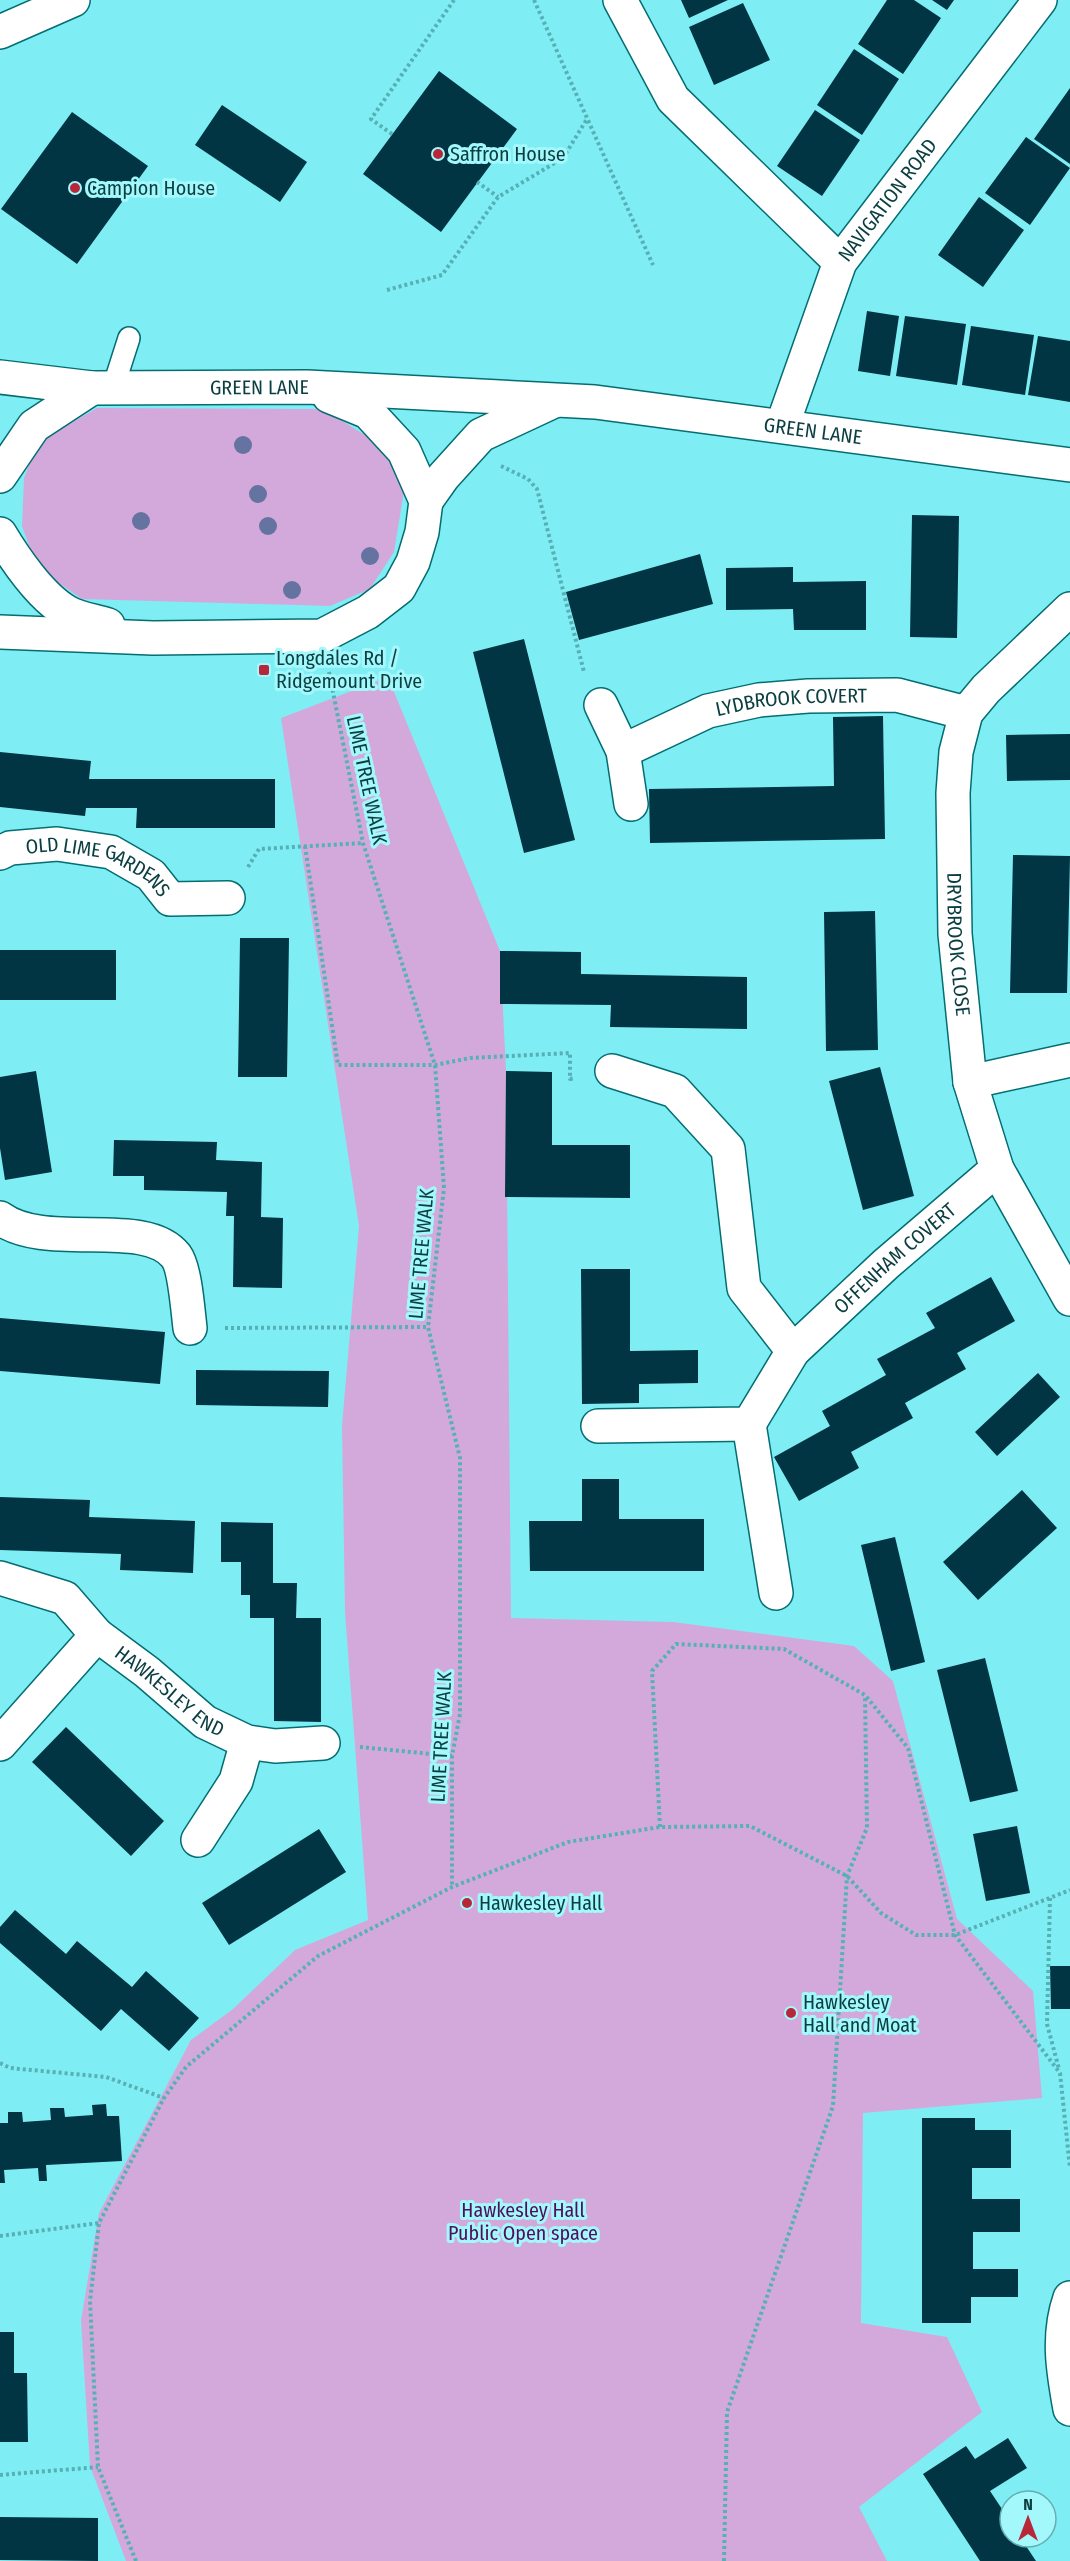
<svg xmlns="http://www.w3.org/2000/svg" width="1070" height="2561" font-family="'Fira Sans Condensed',sans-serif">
<rect width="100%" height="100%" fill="#7feef4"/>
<path fill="#d3a9dc" d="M97 408 323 409 381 445 404 491 394 552 370 589 330 606 82 599 37 568 22 526 24 478 38 442Z
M388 677 500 951 506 1071 511 1618 673 1622 854 1646 893 1681 957 1919 1033 1991 1042 2098 863 2113 861 2323 947 2337 982 2412 859 2507 887 2561H126L90 2466 81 2320 99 2213 191 2040 233 2009 295 1950 368 1920 345 1612 342 1426 359 1226 281 718Z"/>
<path fill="#013543" d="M681 0H728L689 18Z
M887 0H914L941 18 903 74 858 44Z
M932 0H954L947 10Z
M743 3 770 60 714 85 689 27Z
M854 49 899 79 862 135 817 105Z
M439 71 517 129 441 232 363 174Z
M1070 88V164L1034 139Z
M222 105 307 162 280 202 195 145Z
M815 110 860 140 822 196 777 166Z
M72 112 148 166 77 264 1 209Z
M1026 137 1070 168 1030 225 985 193Z
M979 197 1024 230 983 287 938 255Z
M867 311 899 316 890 376 858 371Z
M905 316 966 324 957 385 896 376Z
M971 326 1034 335 1025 395 962 385Z
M1038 336 1070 341V402L1028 395Z
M912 515 959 516 957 638 910 637Z
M700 554 713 604 579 640 566 592Z
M793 567V582L866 581V630H794L793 609 726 610V568Z
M524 639 575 840 524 853 473 652Z
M883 716 885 839 650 843 649 789 834 786 833 717Z
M1070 734V780L1007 781 1006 735Z
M0 752 91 761 89 779H275V828H136L137 808H86L85 816 0 807Z
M1013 855 1070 856 1067 993H1010Z
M875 911 878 1050 826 1051 824 912Z
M240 938H289L287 1077H238Z
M0 950H116V1000H0Z
M500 951 581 952V974L747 977V1029L610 1027 611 1005 500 1004Z
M880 1067 914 1196 863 1210 829 1081Z
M36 1071 52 1172 5 1180 0 1148V1077Z
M506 1071 552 1072V1145H630V1198L505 1197Z
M114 1140 217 1142 216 1160 262 1162 261 1217 283 1218 282 1288 233 1287 234 1216H226L227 1192 144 1190V1176H113Z
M581 1269H630V1351L698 1350V1383L639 1384V1403L582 1404Z
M991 1277 1015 1321 957 1353 966 1369 905 1403 913 1418 851 1452 859 1468 799 1501 774 1457 830 1426 822 1411 886 1375 877 1359 935 1328 926 1313Z
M0 1318 165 1332 160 1384 0 1371Z
M196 1370 329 1371 328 1407 196 1405Z
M1038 1373 1060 1397 997 1456 975 1432Z
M582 1479H619V1519H704V1571H530L529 1521H582Z
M1022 1490 1057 1528 978 1600 943 1562Z
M0 1497 90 1500 89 1517 195 1521 193 1573 120 1570 121 1554 0 1550Z
M221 1522 273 1523V1583H297L296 1618H321V1722L274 1721V1618H250V1595H241V1562H221Z
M895 1537 925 1662 891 1671 861 1545Z
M985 1658 1018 1791 970 1802 937 1670Z
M66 1727 164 1821 131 1856 32 1762Z
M1017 1826 1030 1893 986 1901 973 1834Z
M319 1829 346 1872 229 1945 202 1903Z
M15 1910 66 1954 77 1941 132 1987 146 1971 199 2018 169 2051 121 2009 101 2031 0 1943V1927Z
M1050 1966H1070V2009H1051Z
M106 2104 107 2116H119L122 2161 46 2165 47 2181H39L38 2168 4 2170 5 2183H0V2123H8V2112H22L23 2122 51 2120 50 2108H64L65 2117 93 2115 92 2105Z
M922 2118H975V2130H1011V2168H972V2199H1020V2232H973V2269H1018V2297H971V2323H922Z
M0 2332H14V2373H27L28 2442H0Z
M1008 2438 1027 2468 990 2491 1010 2521V2537H1020L1036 2561H980L923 2474 966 2446 975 2459Z
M0 2517 98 2518V2561L0 2560Z"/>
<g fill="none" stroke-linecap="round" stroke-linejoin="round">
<defs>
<path id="lane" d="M113 388 129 338"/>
<g id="street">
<path d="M620 0 673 99 840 262"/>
<path id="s1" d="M782 426 840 262 1040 0"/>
<path id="s2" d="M1070 609 986 689 966 713 956 752 953 793 955 934 970 1082 997 1169 1070 1299"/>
<path d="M601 705 623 751 631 804"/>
<path id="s3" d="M623 751 708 711 759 700 808 696 897 695 966 713"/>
<path id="s4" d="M0 853 10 848 57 844 111 852 151 875 170 899 228 898"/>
<path d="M612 1071 675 1091 728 1149 744 1288 793 1351"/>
<path d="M970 1082 1070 1060"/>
<path d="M0 1218C46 1252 145 1216 176 1256 185 1268 188 1312 190 1328"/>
<path d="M749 1424 776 1593"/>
<path id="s5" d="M598 1426 749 1424 793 1351 886 1264 997 1169"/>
<path d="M0 1578 65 1598 97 1635"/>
<path id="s6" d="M0 1744 97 1635 147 1672 205 1722 247 1742 275 1746 323 1743"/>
<path d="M198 1840 236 1781 247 1742"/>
<path d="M1070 2298C1057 2335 1063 2371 1070 2409"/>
</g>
<g id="secondary">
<path id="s7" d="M0 377 92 388 307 387 595 402 1070 465"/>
<path d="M0 476 34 426 92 388"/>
<path d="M426 501 443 477 481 435 554 401"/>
<path d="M0 534C15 559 41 597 67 612 79 619 96 621 108 625"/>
<path d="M0 632 153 638 322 636 368 612 399 588 413 562 422 532 426 501 404 451 368 412 329 396"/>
</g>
<path id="highway" d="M0 32 73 0"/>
</defs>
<use href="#lane" stroke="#036d72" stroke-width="24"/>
<use href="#street" stroke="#036d72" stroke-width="36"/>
<use href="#secondary" stroke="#036d72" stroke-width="36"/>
<use href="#highway" stroke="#036d72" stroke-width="36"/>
<path stroke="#56b0b5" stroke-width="4" stroke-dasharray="3 3" stroke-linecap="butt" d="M534 0 653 265
M392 134 371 119 454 0
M477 182 498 197
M387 290 442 275 498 197 563 158 587 119
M501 466 528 479 537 489 584 672
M329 672 363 843 435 1065 444 1188 428 1327 460 1458V1714L452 1756V1887
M305 846 338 1065H435L470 1058 570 1053V1079L575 1078
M248 867 259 849 363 843
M225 1328 428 1327
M360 1747 452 1756
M660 1827 652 1671 676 1644 784 1649 865 1695 908 1748 955 1935 1060 2073 1070 2168
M1050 1898 1047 2024 1059 2069
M0 2063 10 2068 106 2077 164 2098
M0 2236 99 2223
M0 2475 98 2467
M136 2561 98 2467 90 2301 99 2223 164 2098 186 2067 318 1956 452 1887 568 1842 660 1827 750 1826 847 1876 881 1913 916 1935H955L1070 1890
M724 2561 727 2412 833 2106 847 1876 867 1828 865 1696"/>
<use href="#lane" stroke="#fff" stroke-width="21"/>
<use href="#street" stroke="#fff" stroke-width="33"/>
<use href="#secondary" stroke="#fff" stroke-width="33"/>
<use href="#highway" stroke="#fff" stroke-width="33"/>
</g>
<g fill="#6573a0">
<circle cx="243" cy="445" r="9"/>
<circle cx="258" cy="494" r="9"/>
<circle cx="141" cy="521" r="9"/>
<circle cx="268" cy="526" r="9"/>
<circle cx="370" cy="556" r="9"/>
<circle cx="292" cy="590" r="9"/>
</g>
<g fill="#b82739" stroke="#a3f8fc" stroke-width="2">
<circle cx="438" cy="154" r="6"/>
<circle cx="75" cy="188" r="6"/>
<rect x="258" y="664" width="12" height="12" rx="3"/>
<circle cx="467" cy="1903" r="6"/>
<circle cx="791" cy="2013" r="6"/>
</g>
<g text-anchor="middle" stroke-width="6" stroke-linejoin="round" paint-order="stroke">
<g font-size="20" fill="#0b3e41" stroke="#a3f8fc" text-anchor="start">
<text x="450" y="161">Saffron House</text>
<text x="87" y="195">Campion House</text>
<text x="276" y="665">Longdales Rd /<tspan x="276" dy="23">Ridgemount Drive</tspan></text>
<text x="479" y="1910">Hawkesley Hall</text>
<text x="803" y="2009">Hawkesley<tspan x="803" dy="23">Hall and Moat</tspan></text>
</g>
<g font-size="20" fill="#0b3e41" stroke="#a3f8fc">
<text dy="7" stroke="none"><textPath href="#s1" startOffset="252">NAVIGATION ROAD</textPath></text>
<text dy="7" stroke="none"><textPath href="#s7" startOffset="260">GREEN LANE</textPath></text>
<text dy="7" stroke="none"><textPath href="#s7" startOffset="816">GREEN LANE</textPath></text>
<text dy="7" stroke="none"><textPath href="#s3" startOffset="178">LYDBROOK COVERT</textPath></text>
<text transform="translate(367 780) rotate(78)" y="7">LIME TREE WALK</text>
<text dy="7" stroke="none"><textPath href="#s4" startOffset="105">OLD LIME GARDENS</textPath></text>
<text dy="7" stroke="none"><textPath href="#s2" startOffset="380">DRYBROOK CLOSE</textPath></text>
<text transform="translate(421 1254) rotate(-85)" y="7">LIME TREE WALK</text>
<text dy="7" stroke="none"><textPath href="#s5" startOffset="374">OFFENHAM COVERT</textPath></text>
<text dy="7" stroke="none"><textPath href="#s6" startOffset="238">HAWKESLEY END</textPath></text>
<text transform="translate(441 1737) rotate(-87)" y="7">LIME TREE WALK</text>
</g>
<g font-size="20" fill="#4f0f5c" stroke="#a3f8fc">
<text x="523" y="2217">Hawkesley Hall<tspan x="523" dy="23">Public Open space</tspan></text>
</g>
</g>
<g transform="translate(1028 2519)"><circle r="28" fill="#a3f8fc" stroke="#66aeb1" stroke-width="1.5"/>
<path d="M0-4.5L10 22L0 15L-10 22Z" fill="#b82739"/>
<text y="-9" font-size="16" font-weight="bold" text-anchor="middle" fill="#0b3e41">N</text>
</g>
</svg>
